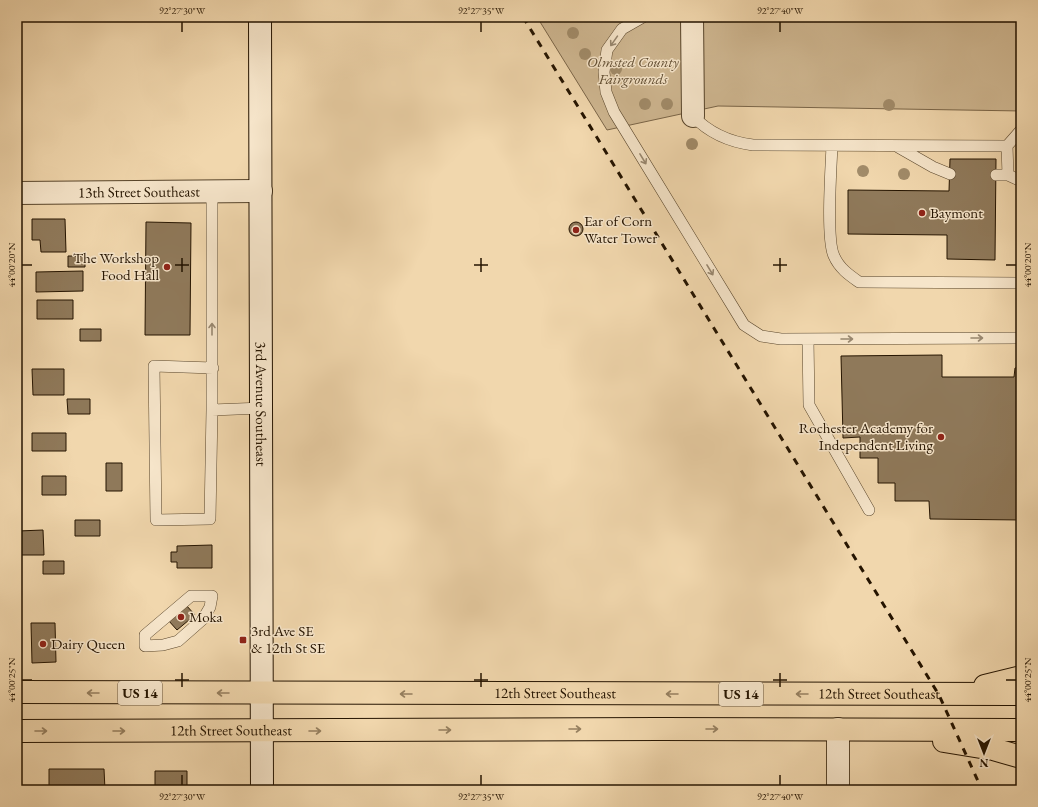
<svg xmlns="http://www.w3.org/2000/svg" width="1038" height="807" font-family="'EB Garamond',serif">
<rect width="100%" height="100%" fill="#f1d7ad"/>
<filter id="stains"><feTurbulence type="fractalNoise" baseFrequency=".005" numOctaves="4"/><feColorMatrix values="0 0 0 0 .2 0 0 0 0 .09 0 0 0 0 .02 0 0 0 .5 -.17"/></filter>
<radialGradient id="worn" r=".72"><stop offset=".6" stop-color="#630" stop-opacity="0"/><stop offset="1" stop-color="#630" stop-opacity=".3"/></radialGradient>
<path fill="#ceb690" stroke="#7a6548" d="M537 17H1021V111L718 106 607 130Z"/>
<path fill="#8f795a" stroke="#251400" d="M950 159H996L995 260 947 259V235L848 234V190L949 191Z
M32 219H65L66 252H41L40 240H32Z
M146 222 191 223 190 335H145Z
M569 229a7 7 0 1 1 14 0a7 7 0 1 1-14 0Z
M68 256H85V267H68Z
M83 271V291L36 292V272Z
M37 300H73V319H37Z
M80 329H101V341H80Z
M942 355V377H1014L1015 368 1021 367V520L930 519 929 501H895V483H878V458H860V437L843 438 841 356Z
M32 369H64V395H33Z
M67 399H90V414H68Z
M32 433H66V451H32Z
M106 463H122V491H106Z
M42 476H66V495H42Z
M75 520H100V536H75Z
M43 530 44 555H18V531Z
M212 545V568H177V562H171V552H177V546Z
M43 561H64V574H43Z
M186 605 195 615 177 630 168 620Z
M31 623H55L56 662 32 663Z
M49 769H104L105 790H49Z
M155 771H187V790H155Z"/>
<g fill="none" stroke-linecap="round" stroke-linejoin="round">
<defs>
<path id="service" d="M643 17 622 29 607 50 604 72 606 92 614 112 744 325 761 336 781 339 1021 338
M693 116C709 133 730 142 753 145L1007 146
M1021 130 1007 146 1008 175 1021 181
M832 146C831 168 826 240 834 256 839 268 849 275 859 282L1021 283
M898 147 933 167 950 174
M996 175H1008
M212 192V410
M808 339 809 405 869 510
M213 368 154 366 156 520 210 519 212 410 262 408
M191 596H212L210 607 203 619 178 641 163 645 145 646V635Z"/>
<g id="minor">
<path d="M692 17 693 116"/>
<path id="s1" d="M17 193 261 191"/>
<path d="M838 729V790"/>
</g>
<g id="secondary">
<path id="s2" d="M260 17 262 790"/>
</g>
<g id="primary">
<path d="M985 686 1021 677"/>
<path id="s3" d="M17 692 1021 694"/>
<path id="s4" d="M17 731 659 729 1021 730"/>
<path d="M944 741 993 749 1021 757"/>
</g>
</defs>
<use href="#service" stroke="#58452b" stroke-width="12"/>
<use href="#minor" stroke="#58452b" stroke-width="24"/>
<use href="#secondary" stroke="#251400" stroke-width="24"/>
<use href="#primary" stroke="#251400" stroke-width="24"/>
<use href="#service" stroke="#f6e5ca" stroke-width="11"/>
<use href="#minor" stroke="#f6e5ca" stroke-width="22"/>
<use href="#secondary" stroke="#f6e5ca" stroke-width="22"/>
<use href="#primary" stroke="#f1d7ad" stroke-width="22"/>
<path stroke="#251400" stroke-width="3" stroke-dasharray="7 7" stroke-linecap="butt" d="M523 17 939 695 982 790"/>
</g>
<g fill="#a18b69">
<circle cx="573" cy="33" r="6"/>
<circle cx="585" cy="54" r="6"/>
<circle cx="616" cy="69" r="6"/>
<circle cx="645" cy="104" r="6"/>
<circle cx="667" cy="104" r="6"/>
<circle cx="889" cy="105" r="6"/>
<circle cx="692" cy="144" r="6"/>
<circle cx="863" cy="171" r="6"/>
<circle cx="904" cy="174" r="6"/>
</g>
<defs><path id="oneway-shaft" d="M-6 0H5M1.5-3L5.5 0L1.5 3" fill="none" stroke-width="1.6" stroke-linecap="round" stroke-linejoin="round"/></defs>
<g stroke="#98876f">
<use href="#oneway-shaft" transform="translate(614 41) rotate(125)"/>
<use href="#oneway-shaft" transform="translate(643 159) rotate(59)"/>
<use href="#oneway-shaft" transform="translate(710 270) rotate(59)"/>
<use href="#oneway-shaft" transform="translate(212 329) rotate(-90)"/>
<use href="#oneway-shaft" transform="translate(977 338)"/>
<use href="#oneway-shaft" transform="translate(847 339)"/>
</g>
<g stroke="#957f5f">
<use href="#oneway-shaft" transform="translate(93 693) rotate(180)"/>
<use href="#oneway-shaft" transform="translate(223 693) rotate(-180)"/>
<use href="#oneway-shaft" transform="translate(406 694) rotate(180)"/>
<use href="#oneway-shaft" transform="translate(672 694) rotate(-180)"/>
<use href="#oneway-shaft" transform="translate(802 694) rotate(-180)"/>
<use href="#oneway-shaft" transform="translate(575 729)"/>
<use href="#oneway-shaft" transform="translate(712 729)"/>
<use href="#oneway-shaft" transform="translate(445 730)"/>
<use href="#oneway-shaft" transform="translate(41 731)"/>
<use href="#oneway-shaft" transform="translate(119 731)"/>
<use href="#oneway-shaft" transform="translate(315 731)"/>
</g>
<path fill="none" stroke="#251400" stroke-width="1.5" d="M182 22V32M481 22V32M780 22V32M182 258V272M481 258V272M780 258V272M22 265H32M175 265H189M474 265H488M773 265H787M1006 265H1016M182 673V687M481 673V687M780 673V687M22 680H32M175 680H189M474 680H488M773 680H787M1006 680H1016M182 775V785M481 775V785M780 775V785"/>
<g fill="#8f2418" stroke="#f6e5ca" stroke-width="1.5">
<circle cx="922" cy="213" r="4"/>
<circle cx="576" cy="230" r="4"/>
<circle cx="167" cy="267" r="4"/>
<circle cx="941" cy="437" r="4"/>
<circle cx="181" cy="617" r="4"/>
<rect x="239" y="636" width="8" height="8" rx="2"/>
<circle cx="43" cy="644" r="4"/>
</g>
<g text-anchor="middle" stroke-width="3" stroke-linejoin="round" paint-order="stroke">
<g fill="#f6e5ca" stroke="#64533d" stroke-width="1">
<rect x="118" y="681" width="44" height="24" rx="3"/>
<rect x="719" y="682" width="44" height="24" rx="3"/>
</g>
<g font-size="14" font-weight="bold" fill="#251400">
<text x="140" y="698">US 14</text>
<text x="741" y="699">US 14</text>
</g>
<g font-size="15" font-style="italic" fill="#604d32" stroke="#f6e5ca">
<text x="633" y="67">Olmsted County<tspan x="633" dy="17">Fairgrounds</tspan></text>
</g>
<g font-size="15" fill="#251400" stroke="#f6e5ca">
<text dy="5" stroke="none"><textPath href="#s1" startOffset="122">13th Street Southeast</textPath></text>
<text dy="5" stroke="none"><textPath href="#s2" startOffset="387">3rd Avenue Southeast</textPath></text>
<text dy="5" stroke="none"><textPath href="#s3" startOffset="538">12th Street Southeast</textPath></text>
<text dy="5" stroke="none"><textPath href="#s3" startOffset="862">12th Street Southeast</textPath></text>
<text dy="5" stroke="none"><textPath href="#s4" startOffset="214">12th Street Southeast</textPath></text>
</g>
<g font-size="15" fill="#251400" stroke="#f6e5ca" text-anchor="start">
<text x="930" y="218">Baymont</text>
<text x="584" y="226">Ear of Corn<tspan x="584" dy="17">Water Tower</tspan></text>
<text x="159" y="263" text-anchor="end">The Workshop<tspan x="159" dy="17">Food Hall</tspan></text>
<text x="933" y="433" text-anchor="end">Rochester Academy for<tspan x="933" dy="17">Independent Living</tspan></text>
<text x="189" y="622">Moka</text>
<text x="251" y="636">3rd Ave SE<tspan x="251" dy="17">&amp; 12th St SE</tspan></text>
<text x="51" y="649">Dairy Queen</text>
</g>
</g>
<rect width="1038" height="807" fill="none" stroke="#f1d7ad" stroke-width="44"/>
<g transform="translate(984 753) rotate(180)" stroke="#f6e5ca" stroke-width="3" paint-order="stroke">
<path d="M0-3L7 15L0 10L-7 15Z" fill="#251400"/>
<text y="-6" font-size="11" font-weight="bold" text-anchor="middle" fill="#251400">N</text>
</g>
<rect x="22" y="22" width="994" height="763" fill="none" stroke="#251400" stroke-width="1.5"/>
<g font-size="10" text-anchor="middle" fill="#251400">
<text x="182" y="14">92°27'30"W</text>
<text x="481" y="14">92°27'35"W</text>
<text x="780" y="14">92°27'40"W</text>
<text transform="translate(1027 265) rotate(-90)" y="4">44°00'20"N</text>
<text transform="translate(11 265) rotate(-90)" y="4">44°00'20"N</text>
<text transform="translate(11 680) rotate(-90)" y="4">44°00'25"N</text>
<text transform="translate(1027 680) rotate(-90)" y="4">44°00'25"N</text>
<text x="182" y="800">92°27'30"W</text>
<text x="481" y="800">92°27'35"W</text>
<text x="780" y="800">92°27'40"W</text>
</g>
<rect width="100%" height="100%" filter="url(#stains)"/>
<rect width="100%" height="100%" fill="url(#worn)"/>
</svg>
